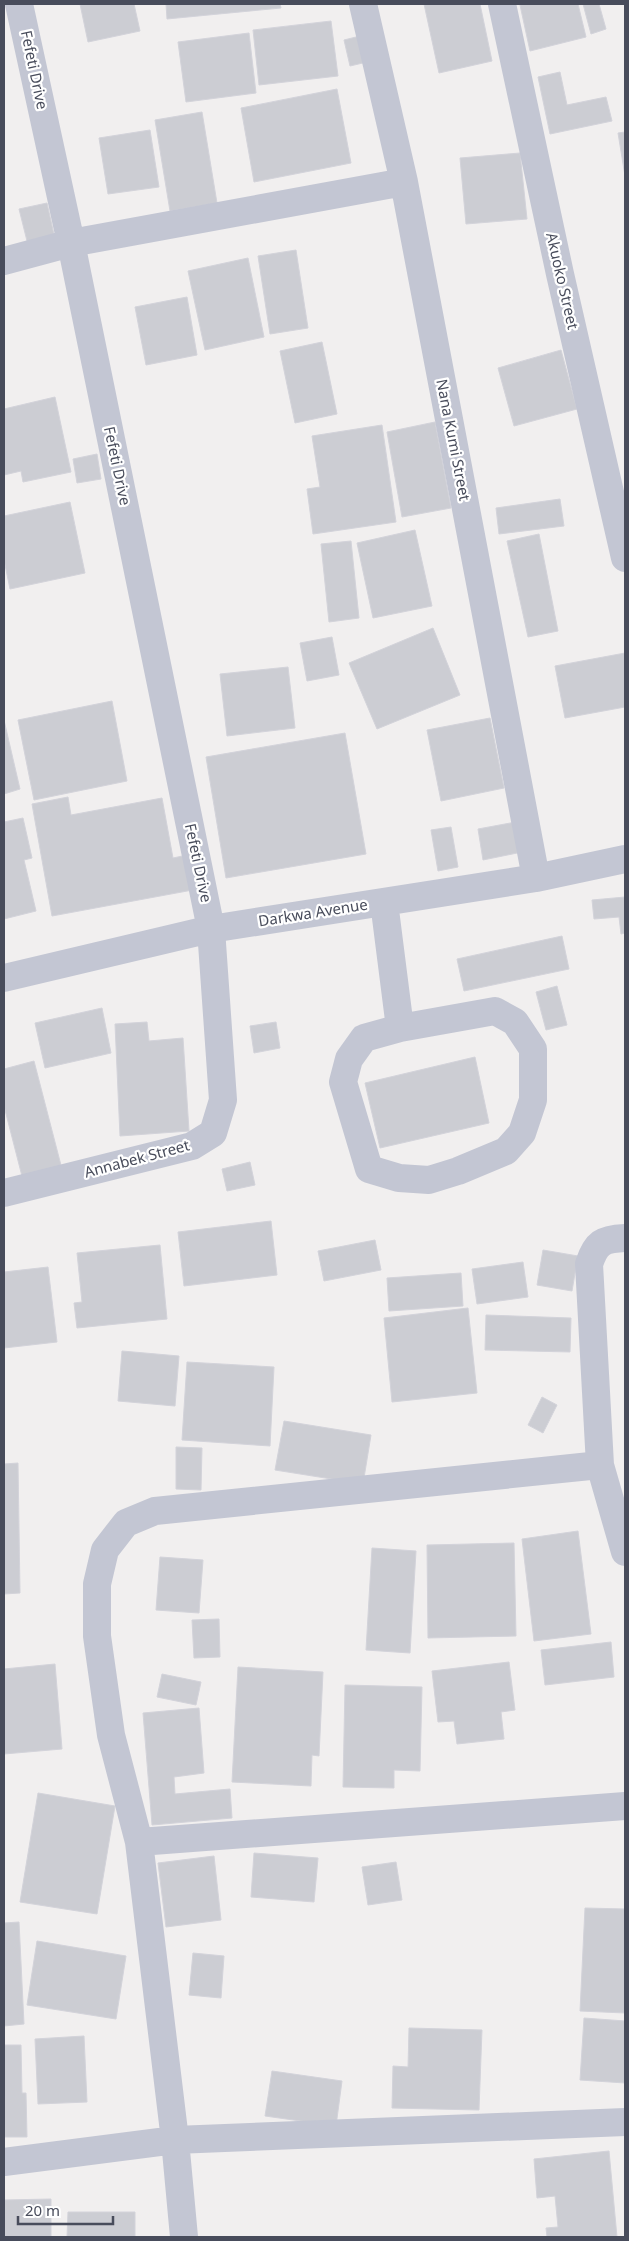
<svg xmlns="http://www.w3.org/2000/svg" width="629" height="2241" font-family="'Noto Sans',sans-serif">
<rect width="100%" height="100%" fill="#f1efef"/>
<path fill="#cccdd3" stroke="#d3d3da" d="M80 4H134L140 31 88 42Z
M166 4H280L281 8 167 19Z
M424 4H480L492 61 439 73Z
M523 4H578L586 37 530 51 520 5Z
M583 4H599L606 29 591 34Z
M331 21 338 76 259 85 253 30Z
M249 33 256 93 186 102 178 42Z
M360 36 367 62 350 66 344 40Z
M560 72 567 105 606 97 612 121 550 134 538 77Z
M337 89 351 163 254 182 241 108Z
M202 112 217 203 170 211 155 120Z
M150 130 159 187 108 194 99 138Z
M625 132V176L618 133Z
M520 153 527 219 466 224 460 158Z
M47 203 55 239 28 245 19 209Z
M296 250 308 328 270 334 258 256Z
M248 258 264 337 205 350 188 271Z
M187 297 197 355 146 365 135 307Z
M322 342 337 414 295 423 280 351Z
M561 350 577 409 514 426 498 368Z
M55 397 71 472 23 482 21 471 4 475V409Z
M435 422 451 508 402 517 387 432Z
M382 425 396 522 313 534 307 489 320 487 312 436Z
M97 454 101 479 77 483 73 459Z
M560 499 564 526 499 534 496 508Z
M70 502 85 573 10 589 4 560V516Z
M415 530 432 606 373 618 357 543Z
M539 534 558 631 528 637 507 541Z
M351 541 359 618 329 622 321 544Z
M433 628 460 695 377 729 349 663Z
M332 637 339 675 307 681 300 643Z
M625 653V707L565 718 555 666Z
M288 667 295 728 227 736 220 674Z
M112 701 127 781 34 800 18 720Z
M490 718 504 788 441 801 427 730Z
M4 720 20 789 4 794Z
M345 733 366 854 226 878 206 757Z
M68 797 71 815 162 798 173 858 192 854 198 889 52 916 32 804Z
M23 818 32 858 24 860 36 911 4 919V822Z
M521 821 527 851 483 860 478 829Z
M451 827 458 867 438 871 431 830Z
M625 897V933L621 934 619 917 594 919 592 900Z
M562 936 569 969 464 991 457 959Z
M557 986 567 1025 546 1030 536 992Z
M102 1008 111 1053 45 1068 35 1023Z
M147 1022 149 1041 183 1038 189 1131 120 1136 115 1024Z
M276 1022 280 1048 254 1053 250 1026Z
M475 1057 489 1123 380 1148 365 1083Z
M34 1061 63 1173 24 1184 4 1106V1069Z
M250 1162 255 1185 227 1191 222 1169Z
M271 1221 277 1275 184 1286 178 1232Z
M375 1240 381 1270 324 1281 318 1251Z
M160 1245 167 1319 77 1328 74 1303 82 1302 77 1253Z
M543 1250 578 1256 572 1291 537 1285Z
M523 1262 528 1297 477 1304 472 1269Z
M48 1267 57 1342 4 1348V1272Z
M461 1273 463 1306 389 1311 387 1278Z
M468 1308 477 1393 392 1402 384 1318Z
M486 1315 571 1318 570 1352 485 1350Z
M122 1351 179 1356 175 1406 118 1401Z
M187 1362 274 1367 270 1446 182 1440Z
M542 1397 557 1405 543 1433 528 1425Z
M284 1421 371 1435 363 1484 275 1470Z
M176 1447 202 1448 201 1490 176 1489Z
M18 1463 20 1593 4 1594V1464Z
M578 1531 591 1634 534 1641 522 1539Z
M514 1543 516 1636 428 1638 427 1545Z
M372 1548 416 1551 410 1653 366 1650Z
M160 1557 203 1560 199 1613 156 1610Z
M219 1619 220 1657 194 1658 192 1620Z
M611 1642 614 1677 545 1685 541 1650Z
M509 1662 515 1710 501 1712 504 1739 457 1744 454 1721 438 1722 432 1671Z
M55 1664 62 1749 4 1754V1669Z
M238 1667 323 1672 319 1756 312 1755 311 1786 232 1782Z
M162 1674 201 1682 196 1705 157 1697Z
M345 1685 422 1687 420 1771 394 1770V1788L343 1787Z
M199 1708 204 1773 174 1777 175 1794 230 1789 232 1818 152 1825 143 1713Z
M38 1793 115 1806 97 1914 20 1902Z
M254 1853 318 1858 314 1902 251 1897Z
M214 1856 221 1920 166 1927 158 1863Z
M396 1862 402 1900 368 1905 362 1867Z
M585 1908 625 1909V2013L580 2011Z
M19 1922 24 2024 4 2026V1923Z
M37 1941 126 1956 116 2019 27 2005Z
M193 1953 224 1956 221 1998 189 1995Z
M584 2018 625 2021V2083L580 2080Z
M409 2028 482 2030 479 2110 392 2108 393 2066 408 2067Z
M84 2036 87 2102 38 2104 35 2039Z
M4 2045H21L22 2093H26L27 2137H4Z
M272 2071 342 2081 336 2126 265 2116Z
M609 2151 617 2237H547L546 2228 558 2227 555 2196 537 2198 534 2159Z
M51 2199V2237H4V2200Z
M68 2212H135V2237H67Z"/>
<g fill="none" stroke-linecap="round" stroke-linejoin="round">
<path stroke="#c3c6d3" stroke-width="28" d="M363 4 404 182 536 878
M502 4 560 274 625 558
M4 261 71 243 404 182
M384 902 400 1028
M4 978 211 929 536 878 625 859
M495 1011 515 1022 533 1049V1100L522 1133 506 1151 458 1171 429 1180 399 1178 369 1169 343 1082 349 1059 364 1038 400 1028Z
M4 1193 192 1146 213 1133 223 1100 211 929 71 243 19 4
M600 1465 589 1264C596 1243 602 1239 625 1238
M139 1842 625 1806
M4 2162 175 2140 139 1842 111 1735 97 1636V1584L105 1550 126 1523 155 1511 600 1465 625 1552
M184 2237 175 2140 625 2122"/>
</g>
<g text-anchor="middle" stroke-width="4.5" stroke-linejoin="round" paint-order="stroke">
<g font-size="15" fill="#484c5b" stroke="#fff">
<text transform="translate(34 70) rotate(78)" y="5">Fefeti Drive</text>
<text transform="translate(562 281) rotate(77)" y="5">Akuoko Street</text>
<text transform="translate(453 440) rotate(79)" y="5">Nana Kumi Street</text>
<text transform="translate(117 466) rotate(78)" y="5">Fefeti Drive</text>
<text transform="translate(198 863) rotate(78)" y="5">Fefeti Drive</text>
<text transform="translate(313 913) rotate(-9)" y="5">Darkwa Avenue</text>
<text transform="translate(137 1159) rotate(-15)" y="5">Annabek Street</text>
</g>
</g>
<rect width="629" height="2241" fill="none" stroke="#484c5b" stroke-width="10"/>
<path d="M18 2216v8h95v-8" fill="none" stroke="#484c5b" stroke-width="2.5"/>
<text x="25" y="2216" font-size="15" fill="#484c5b" stroke="#ffffff" stroke-width="4" paint-order="stroke">20 m</text>
</svg>
